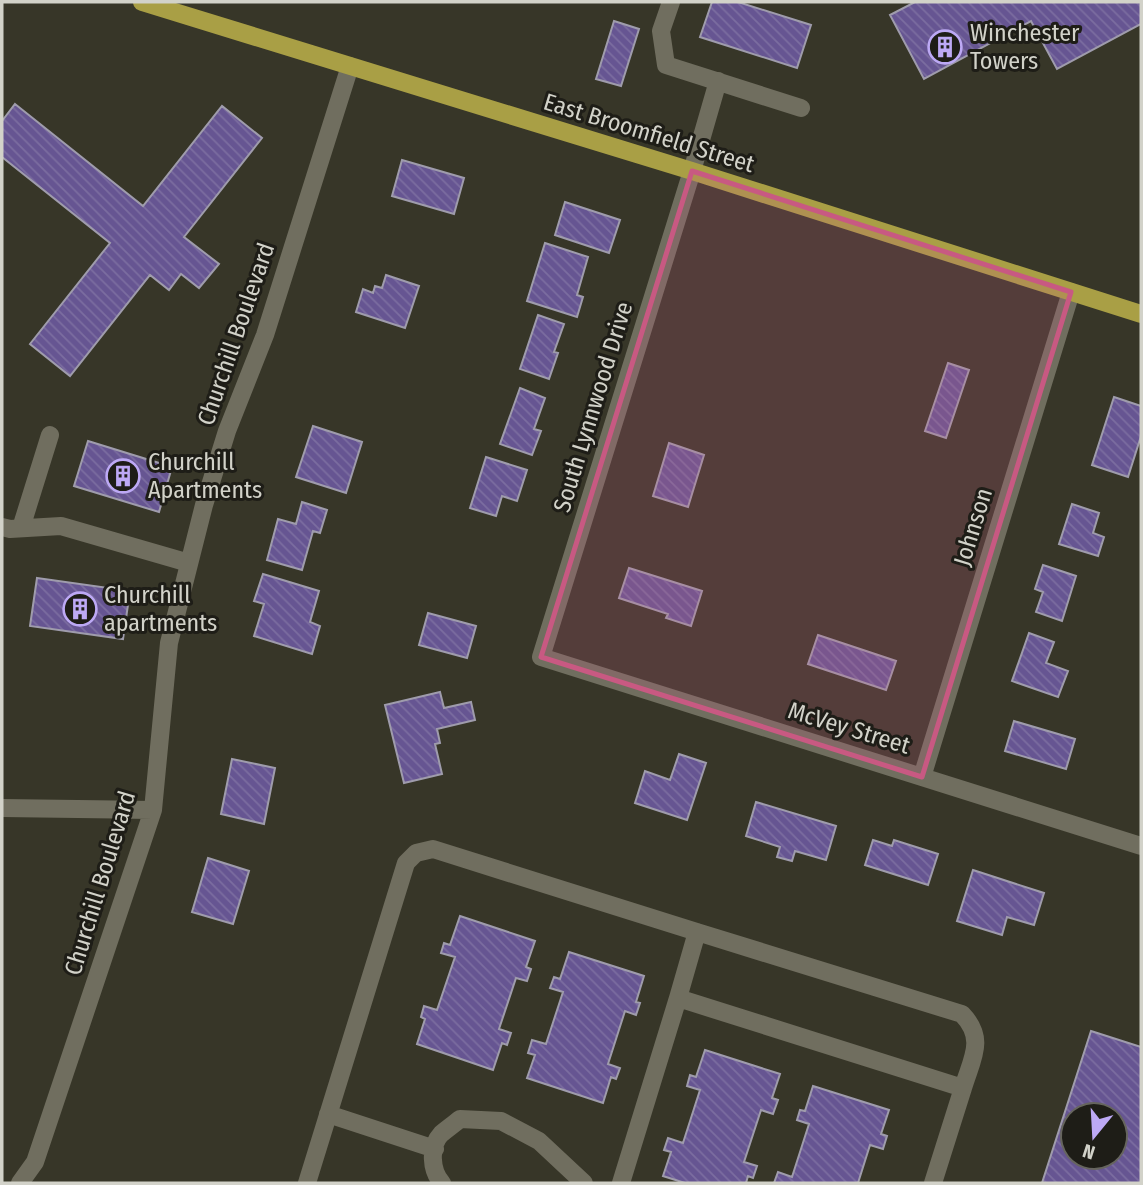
<svg xmlns="http://www.w3.org/2000/svg" width="1143" height="1185" font-family="'Fira Sans Condensed',sans-serif">
<defs>
<pattern id="building-back-hatch" width="6" height="6" patternUnits="userSpaceOnUse" patternTransform="scale(1.75)"><rect width="6" height="6" fill="#665592"/><path d="M-1 5l2 2M0 0l6 6M5-1l2 2" fill="none" stroke="#7b6da0"/></pattern>
</defs>
<rect width="100%" height="100%" fill="#373628"/>
<path fill="url(#building-back-hatch)" stroke="#9f9cac" stroke-width="2" fill-rule="evenodd" d="M712 2H738L811 25 797 68 700 37Z
M915 2H1141V24L1057 69 1031 21 924 79 890 15Z
M614 21 639 29 621 86 596 79Z
M15 104 143 206 222 106 262 138 184 237 219 264 199 288 181 274 169 290 150 275 70 376 30 344 110 243 2 157V121Z
M402 160 464 178 454 214 392 196Z
M565 202 620 220 609 253 555 235Z
M545 243 588 257 577 295 583 297 577 317 527 301Z
M386 275 419 286 405 328 356 312 363 289 373 293 375 286 382 288Z
M538 315 564 324 554 352 558 353 549 379 520 369Z
M948 363 969 370 946 438 925 431Z
M520 388 545 398 534 429 541 431 532 455 500 444Z
M1114 397 1141 406V436L1128 477 1092 465Z
M313 426 362 442 346 493 296 477Z
M88 441 172 467 159 512 74 486Z
M669 443 704 455 688 507 653 496Z
M486 457 527 470 517 501 502 496 496 516 470 508Z
M302 502 327 510 320 533 313 531 302 570 267 560 278 519 296 524Z
M1072 504 1099 513 1093 533 1104 537 1098 556 1059 544Z
M1043 565 1076 576 1062 621 1036 612 1043 592 1035 589Z
M629 568 702 591 691 626 666 618 668 614 619 598Z
M263 574 319 591 310 622 320 626 312 654 254 636 264 604 254 601Z
M37 578 130 591 123 639 30 626Z
M428 613 476 626 467 658 419 645Z
M1029 633 1054 642 1046 663 1068 671 1058 697 1012 681Z
M818 635 896 661 886 690 808 664Z
M440 692 444 708 471 702 475 720 437 729 440 743 435 744 442 774 404 783 385 705Z
M1014 721 1075 739 1066 769 1005 751Z
M679 754 706 763 687 820 635 803 645 771 670 780Z
M232 759 275 768 264 824 221 814Z
M756 802 836 826 826 860 795 851 792 861 777 857 780 847 746 836Z
M873 840 892 846 894 840 938 854 928 885 865 865Z
M208 858 249 871 233 924 192 912Z
M973 870 1044 893 1034 925 1007 917 1002 935 957 921Z
M460 916 535 941 526 967 531 969 527 981 516 978 499 1029 511 1033 507 1045 502 1043 493 1070 417 1044 425 1019 421 1017 424 1006 437 1010 455 957 441 953 444 943 450 945Z
M569 952 644 976 636 1002 640 1003 636 1015 625 1011 608 1064 620 1068 616 1079 611 1077 603 1103 527 1078 535 1055 528 1053 532 1040 546 1044 563 992 550 988 554 977 560 979Z
M1091 1031 1141 1047V1183H1042ZM1073 1115H1115V1157H1073Z
M705 1050 780 1074 772 1098 778 1100 773 1114 761 1110 744 1162 757 1166 753 1178 748 1176 746 1183H685L663 1176 671 1152 664 1150 668 1138 683 1143 700 1090 687 1086 690 1075 696 1077Z
M813 1086 889 1110 881 1134 887 1136 883 1149 870 1145 858 1183H774L778 1172 792 1177 809 1124 797 1120 800 1110 805 1111Z"/>
<g fill="none" stroke-linecap="round" stroke-linejoin="round">
<path stroke="#706e5f" stroke-width="18" d="M671 2 661 31 666 65 801 108
M718 81 692 171 541 657 1141 846
M2 527 10 529 61 526 189 563
M21 528 50 435
M922 777 1071 292
M2 808 153 810
M678 998 697 932 962 1014C986 1039 972 1058 963 1088
M328 1114 435 1149
M20 1183 35 1162 153 810 169 643 204 505 227 431 265 335 350 66
M307 1183 406 863 416 853 433 849 697 932
M442 1183C431 1171 429 1147 441 1134 447 1129 454 1124 460 1119L501 1121 539 1141 584 1183
M621 1183 678 998 963 1088 933 1183"/>
<path stroke="#a99f45" stroke-width="18" d="M142 2 692 171 1141 314"/>
</g>
<path fill="#c85982" fill-opacity="0.2" stroke="#c85982" stroke-width="5" stroke-linejoin="round" d="M692 171 1071 292 922 777 541 657Z"/>
<defs>
<symbol id="building-ring" viewBox="-11 -11 22 22"><circle r="9.5" fill="#1e1d17" stroke="#bda9f5" stroke-width="1.5"/><path d="M-4-6H4V6H1V3H-1V6H-4ZM-2.5-4.3h1.7v1.8h-1.7ZM.8-4.3h1.7v1.8H.8ZM-2.5-1h1.7V.8h-1.7ZM.8-1h1.7V.8H.8Z" fill="#bda9f5"/></symbol>
</defs>
<g fill-rule="evenodd">
<use href="#building-ring" x="926" y="28" width="38" height="38"/>
<use href="#building-ring" x="104" y="457" width="38" height="38"/>
<use href="#building-ring" x="61" y="590" width="38" height="38"/>
</g>
<g text-anchor="middle" stroke-width="6" stroke-linejoin="round" paint-order="stroke">
<g font-size="24" fill="#d2d2c9" stroke="#1e1d17" text-anchor="start">
<text x="970" y="41">Winchester<tspan x="970" dy="28">Towers</tspan></text>
<text x="148" y="470">Churchill<tspan x="148" dy="28">Apartments</tspan></text>
<text x="104" y="603">Churchill<tspan x="104" dy="28">apartments</tspan></text>
</g>
<g font-size="24" fill="#d2d2c9" stroke="#1e1d17">
<text transform="translate(649 133) rotate(17)" y="8">East Broomfield Street</text>
<text transform="translate(236 334) rotate(-71)" y="8">Churchill Boulevard</text>
<text transform="translate(593 407) rotate(-73)" y="8">South Lynnwood Drive</text>
<text transform="translate(973 527) rotate(-73)" y="8">Johnson</text>
<text transform="translate(849 728) rotate(17)" y="8">McVey Street</text>
<text transform="translate(100 883) rotate(-73)" y="8">Churchill Boulevard</text>
</g>
</g>
<rect width="1143" height="1185" fill="none" stroke="#d2d2c9" stroke-width="7"/>
<g transform="translate(1094 1136) rotate(198)"><circle r="33" fill="#1e1d17" stroke="#66655e" stroke-width="2"/>
<path d="M0-5L12 26L0 18L-12 26Z" fill="#bda9f5"/>
<text y="-10" font-size="19" font-weight="bold" text-anchor="middle" fill="#d2d2c9">N</text>
</g>
</svg>
